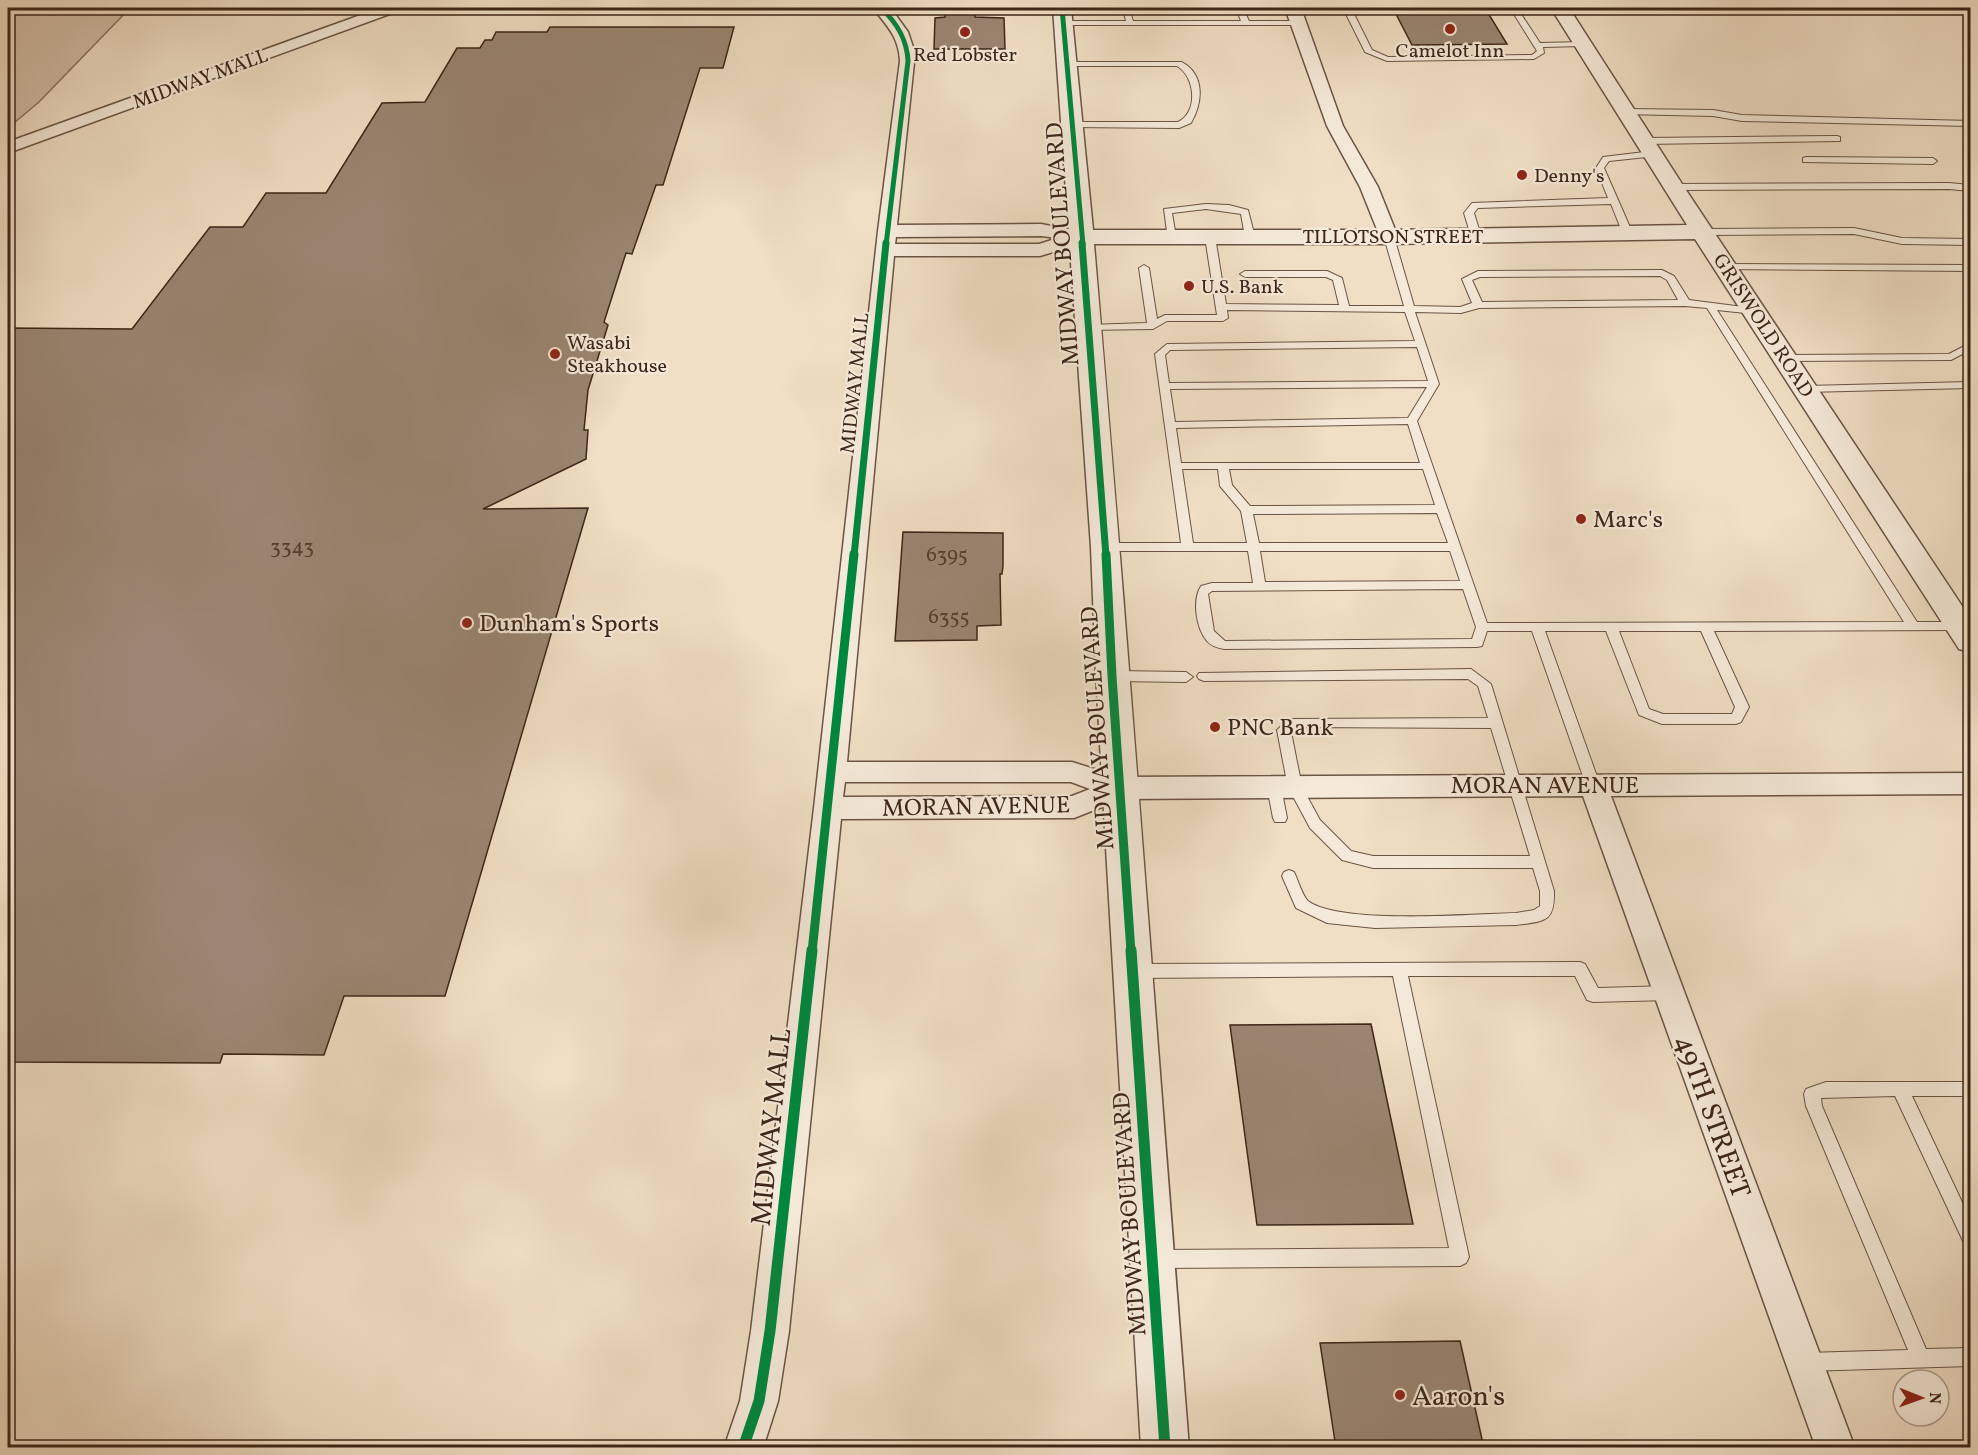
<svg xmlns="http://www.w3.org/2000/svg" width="1978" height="1455" font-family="Vollkorn,serif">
<rect width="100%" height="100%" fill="#f0dfc5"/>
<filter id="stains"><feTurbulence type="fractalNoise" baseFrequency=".00333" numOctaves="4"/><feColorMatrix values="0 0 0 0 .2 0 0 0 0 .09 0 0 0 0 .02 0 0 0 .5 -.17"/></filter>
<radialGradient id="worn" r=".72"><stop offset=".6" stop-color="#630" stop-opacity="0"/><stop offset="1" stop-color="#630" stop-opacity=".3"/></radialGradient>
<path fill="#d2c0a8" stroke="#887360" stroke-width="1.5" d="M8 8H130L39 102 8 128Z"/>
<path fill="#9a8672" stroke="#3d2619" stroke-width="1.5" d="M952 12H975V17L1004 18 1005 49H934L935 18 945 17V14Z
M1488 13 1507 44 1412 45 1396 14Z
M550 27H734L723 68H700L663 185H656L632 254 626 253 604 322 608 325 588 390 584 430H588L586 459 483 509 588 508 445 996H344L324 1055 223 1054 220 1063 8 1062V328L132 329 210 227H243L266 193H326L382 103 425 102 457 48H480L485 40H492L496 32H547Z
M903 532 1003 533V566L1002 574H1000L1001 625 977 626V640L895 641Z
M1371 1024 1413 1224 1257 1225 1230 1025Z
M1460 1341 1484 1448H1336L1320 1343Z"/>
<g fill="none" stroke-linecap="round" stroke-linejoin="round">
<defs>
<path id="service" d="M1123 8H1129L1133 21H1241L1236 8H1243L1249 21H1298L1302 23 1298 25H1063L1059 23 1063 21H1126Z
M1357 8H1563V11H1519L1540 43 1583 42 1587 44 1583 46 1543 47 1544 53 1534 59 1387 61 1365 52 1347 16 1350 9ZM1360 11H1512L1537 51 1532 55 1388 57 1372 50 1355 16 1356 12Z
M1064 62H1182C1205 75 1203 102 1191 123L1179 128 1070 127V123L1073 122H1178C1198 113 1196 77 1177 66H1067L1063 64Z
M1626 109 1713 110 1742 115 1970 121V126L1742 121 1713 116 1623 114 1622 112Z
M1837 136 1840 137V141L1644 144 1640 141 1644 138Z
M1653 151 1657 154 1656 156 1609 161 1604 168 1633 234 1631 236 1623 234 1611 204 1478 208 1474 213 1481 236 1476 239 1471 236 1464 213 1472 203 1608 198 1596 168 1603 157Z
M1806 157 1933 158 1937 161 1933 164 1803 162V158Z
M1949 183 1970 185V191L1949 189 1673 190 1669 187 1673 184Z
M1206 204 1229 205 1248 210 1255 237 1253 239 1245 237 1241 214 1206 209 1172 213 1176 237 1168 239 1164 209Z
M1854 228 1902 238 1970 239V245L1902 244 1854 234 1704 235 1699 232 1704 229Z
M1210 234 1215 237 1226 304 1339 305 1333 280 1326 277H1245L1240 274 1245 271H1327L1342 278 1349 306H1404L1384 237 1389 234 1394 237 1414 306 1460 307 1472 303 1462 279 1478 271 1662 270 1674 276 1689 300 1759 309 1760 311 1755 314 1717 310 1917 622H1960L1966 626 1960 630 1714 631 1749 707 1741 722 1736 724H1662L1639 715 1606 631H1545L1600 785 1598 789H1588L1586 785 1532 631H1487L1482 646 1477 647 1224 649C1218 648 1211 646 1207 641 1196 628 1192 600 1201 586L1212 583H1253L1248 551H1106L1100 547 1106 543H1181L1155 354 1167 344 1415 341 1405 312 1227 310 1228 318 1223 321H1167L1153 329 1084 330 1083 328 1088 325 1147 323 1139 268 1144 265 1149 268 1157 319 1165 315H1217L1205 237ZM1660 276 1667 280 1678 300 1482 302 1472 280 1480 277ZM1685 306 1707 308 1904 622 1487 623 1417 421 1439 384 1415 312 1461 313 1479 308ZM1417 347 1428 381 1169 383 1165 355 1170 350ZM1427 387 1408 418 1175 422 1170 389ZM1408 424 1420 463H1181L1176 428ZM1182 469H1218L1220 486 1241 511 1247 543H1193ZM1229 469H1423L1435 505 1250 506 1232 485ZM1437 513 1448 543H1259L1253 514ZM1260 551H1450L1460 581 1265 582ZM1463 589 1476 627 1472 639 1225 641 1214 631 1208 594 1212 591ZM1619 631H1701L1735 707 1732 714H1663L1649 709Z
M1726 264 1970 265V271L1723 269 1721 267Z
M1970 343V350L1951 360 1786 361 1781 358 1786 355 1949 354Z
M1970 382V388L1806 392 1801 389 1806 386Z
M1471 669 1491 684 1554 891C1555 923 1544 921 1516 925L1375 928 1327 923 1296 908 1282 876 1284 872 1289 870 1294 872C1298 880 1302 895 1308 901 1340 925 1473 914 1516 913L1534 910 1540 906V891L1533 868H1373L1342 860 1310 828 1288 787 1277 730 1289 719 1488 718 1478 686 1468 679 1204 681 1199 679 1197 676 1199 673ZM1297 727 1491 728 1530 856H1373L1351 851 1320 820 1302 787 1291 732Z
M1113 671 1186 672 1193 677 1186 682 1113 681 1106 676Z
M1274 782 1279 783 1281 787 1287 818 1285 822H1275L1273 818 1267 787 1269 783Z
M1580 962 1585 964 1598 988 1669 986 1675 988 1677 993 1675 998 1669 1000 1593 1002 1587 1000 1575 976H1408L1469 1257 1466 1263 1460 1266 1156 1268 1150 1265 1147 1259 1150 1253 1156 1250 1449 1248 1393 976 1134 978 1129 976 1126 971 1129 966 1134 964Z
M1826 1082H1970V1096H1912L1970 1219V1246L1964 1243 1895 1096 1821 1098 1822 1106 1926 1349 1970 1348V1366L1806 1371 1799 1369 1797 1362 1799 1355 1806 1353 1908 1350 1806 1106 1804 1094 1806 1089Z"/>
<path id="minor" d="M380 8H401L398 11 8 153V142Z
M873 8H889L892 10 908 32 915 53 897 225 1041 224 1089 233 1091 237 1089 241 1040 256H894L847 762H1072L1120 777 1970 773V794L1611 796 1855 1448H1816L1583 796 1122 799 1074 818 841 819 789 1331 778 1401 763 1448H724L740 1401 751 1331 814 808 878 231 900 61C899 37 887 26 873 8ZM1041 236 1058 238 1039 244H895L896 237ZM845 782H1071L1090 789 1072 796 843 797Z
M1285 8H1301L1343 126 1378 187 1398 237 1396 241H1382L1380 237 1360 187 1327 126Z"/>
<path id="tertiary" d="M1053 8H1071L1093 230H1389L1687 225 1551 8H1569L1684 187 1970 618V652L1959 649 1695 239 1389 244H1094C1129 645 1157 1046 1189 1448H1141L1096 676 1091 547Z"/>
</defs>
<use href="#service" stroke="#6a5444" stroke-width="2"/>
<use href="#minor" stroke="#6a5444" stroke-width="3"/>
<use href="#tertiary" stroke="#6a5444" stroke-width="3"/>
<use href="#service" fill="#f5ead9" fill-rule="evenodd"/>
<use href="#minor" fill="#f5ead9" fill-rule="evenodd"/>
<use href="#tertiary" fill="#f5ead9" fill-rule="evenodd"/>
<defs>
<path id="cycleway-far3" d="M881 8C897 23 907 39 908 61L886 245
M1062 8 1083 245"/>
<path id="cycleway-far2" d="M1082 243 1106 556
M854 556 886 243"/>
<path id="cycleway-far1" d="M1106 554 1112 676 1131 952
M812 952 854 554"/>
<path id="cycleway" d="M1131 950 1165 1448
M743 1448 759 1401 770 1331 812 950"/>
</defs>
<use href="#cycleway-far3" stroke="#f5ead9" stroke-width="8"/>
<use href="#cycleway-far2" stroke="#f5ead9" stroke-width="10"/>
<use href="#cycleway-far1" stroke="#f5ead9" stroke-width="13"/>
<use href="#cycleway" stroke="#f5ead9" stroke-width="15"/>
<use href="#cycleway-far3" stroke="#00873e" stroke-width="5"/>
<use href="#cycleway-far2" stroke="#00873e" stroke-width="7"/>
<use href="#cycleway-far1" stroke="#00873e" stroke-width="9"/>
<use href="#cycleway" stroke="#00873e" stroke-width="11"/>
</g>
<g fill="#8f2418" stroke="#f5ead9" stroke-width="2">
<circle cx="1450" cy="29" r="6"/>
<circle cx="965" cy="32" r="6"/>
<circle cx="1522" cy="175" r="6"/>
<circle cx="1189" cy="286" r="6"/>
<circle cx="555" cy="354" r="6"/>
<circle cx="1581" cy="519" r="6"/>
<circle cx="467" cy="623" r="6"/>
<circle cx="1215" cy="727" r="6"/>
<circle cx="1400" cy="1395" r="6"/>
</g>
<g text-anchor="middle" stroke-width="4.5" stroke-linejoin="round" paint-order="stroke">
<g font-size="20" fill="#3d2619" stroke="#f5ead9" text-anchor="start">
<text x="1450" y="57" text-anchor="middle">Camelot Inn</text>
<text x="965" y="61" text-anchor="middle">Red Lobster</text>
<text x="1534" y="182">Denny's</text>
<text x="1201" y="293">U.S. Bank</text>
<text x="567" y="349">Wasabi<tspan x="567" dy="23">Steakhouse</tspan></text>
</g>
<g font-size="20" fill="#3d2619" stroke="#f5ead9">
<text transform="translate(200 78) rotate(-20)" y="7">MIDWAY MALL</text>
<text x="1393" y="243">TILLOTSON STREET</text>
<text transform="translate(1764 325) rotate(57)" y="7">GRISWOLD ROAD</text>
<text transform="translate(854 383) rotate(-84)" y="7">MIDWAY MALL</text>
</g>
<g font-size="21" fill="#543e2f">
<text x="292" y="553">3343</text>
<text x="947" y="561">6395</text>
<text x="949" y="623">6355</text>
</g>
<g font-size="24" fill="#3d2619" stroke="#f5ead9">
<text transform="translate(1062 244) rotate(-94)" y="8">MIDWAY BOULEVARD</text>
<text transform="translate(1097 728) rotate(-94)" y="8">MIDWAY BOULEVARD</text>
<text x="1545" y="793">MORAN AVENUE</text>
<text transform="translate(976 806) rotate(-1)" y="8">MORAN AVENUE</text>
<text transform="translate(1129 1214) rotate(-94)" y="8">MIDWAY BOULEVARD</text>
</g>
<g font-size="24" fill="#3d2619" stroke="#f5ead9" text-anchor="start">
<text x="1593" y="527">Marc's</text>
<text x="479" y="631">Dunham's Sports</text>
<text x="1227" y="735">PNC Bank</text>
</g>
<g font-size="28" fill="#3d2619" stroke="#f5ead9">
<text transform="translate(1714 1116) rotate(70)" y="10">49TH STREET</text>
<text transform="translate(770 1127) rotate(-84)" y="10">MIDWAY MALL</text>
</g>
<g font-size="28" fill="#3d2619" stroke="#f5ead9" text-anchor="start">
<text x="1412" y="1405">Aaron's</text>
</g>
</g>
<rect width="1978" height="1455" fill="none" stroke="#f0dfc5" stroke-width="30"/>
<rect x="9" y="9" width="1960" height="1437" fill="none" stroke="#3d2619" stroke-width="3"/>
<rect x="15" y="15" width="1948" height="1425" fill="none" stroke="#3d2619" stroke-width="1.5"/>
<g transform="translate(1921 1398) rotate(91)"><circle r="28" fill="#f5ead9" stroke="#ab9c8c" stroke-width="1.5"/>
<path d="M0-4.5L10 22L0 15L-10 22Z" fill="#8f2418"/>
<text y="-9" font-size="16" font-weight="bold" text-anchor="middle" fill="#3d2619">N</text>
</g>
<rect width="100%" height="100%" filter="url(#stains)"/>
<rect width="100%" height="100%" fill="url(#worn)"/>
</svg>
